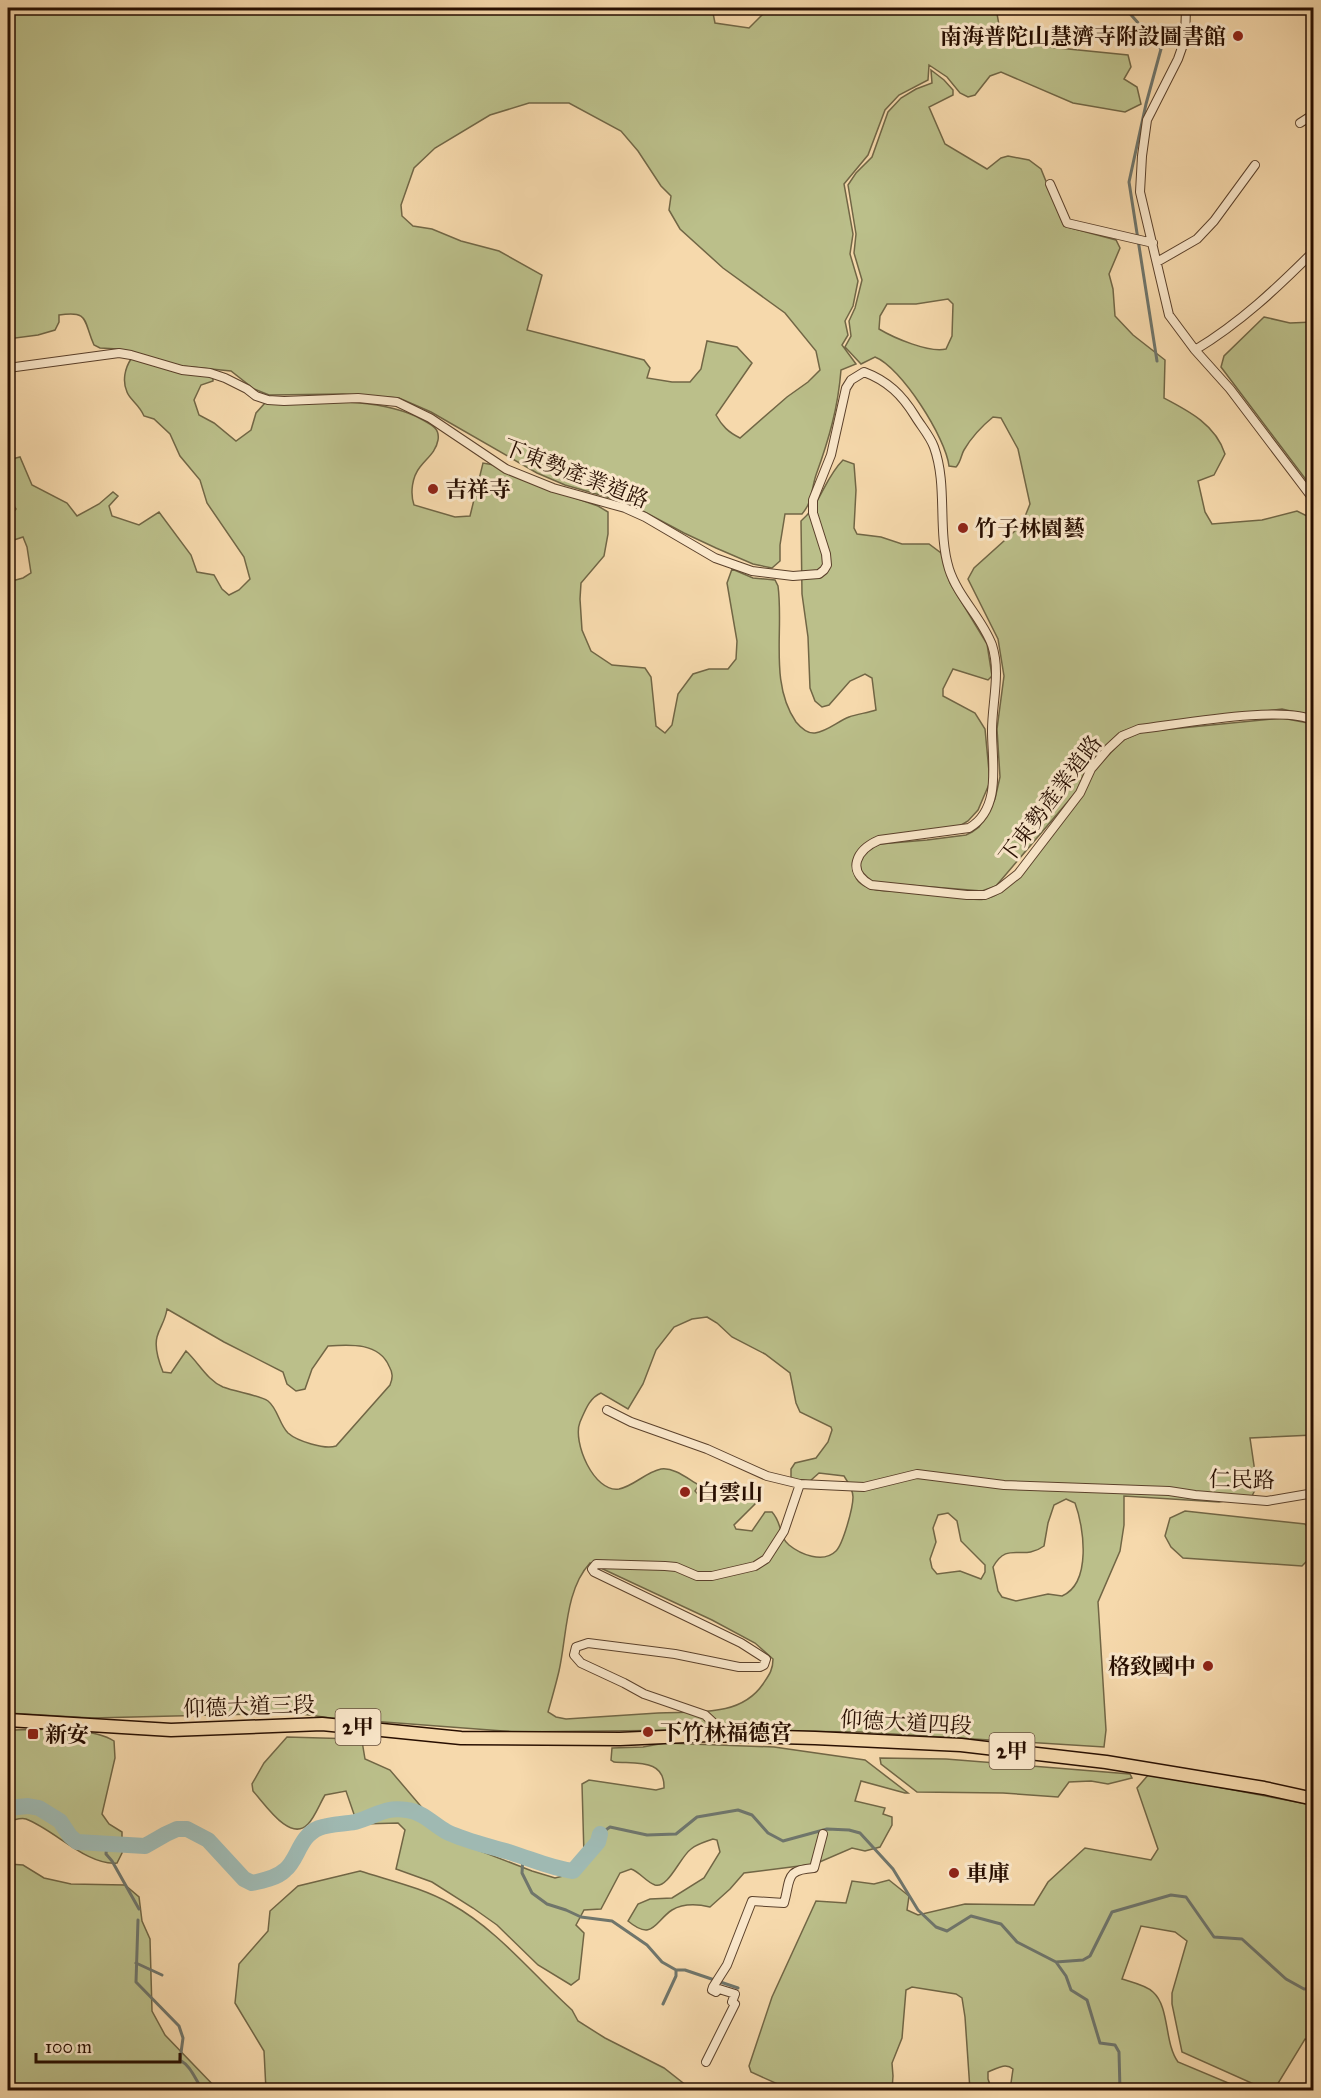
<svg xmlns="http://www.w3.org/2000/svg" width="1321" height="2098" font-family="'IM FELL Great Primer','Noto Serif TC',serif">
<rect width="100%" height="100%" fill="#f6d9ac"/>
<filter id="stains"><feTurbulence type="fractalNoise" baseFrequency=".00333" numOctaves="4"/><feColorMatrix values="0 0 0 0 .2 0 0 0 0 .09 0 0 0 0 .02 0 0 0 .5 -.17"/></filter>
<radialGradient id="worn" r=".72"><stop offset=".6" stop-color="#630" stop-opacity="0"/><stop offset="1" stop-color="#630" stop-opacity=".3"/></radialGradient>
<path fill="#bbbf8a" stroke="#716645" stroke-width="1.5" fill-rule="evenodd" d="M8 8H712L715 23 749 28 768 9 767 8H996L999 25 1019 44 1128 55 1131 67 1124 79 1137 87 1141 104 1125 112 1073 103 1001 72 990 76 975 95 968 97 960 93 947 77 929 65 928 80 899 95 885 110 868 155 844 184 853 234 850 254 858 281 853 306 845 321 848 335 842 345 856 364 841 370C838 408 829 439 816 475 811 490 813 501 802 514H785L780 545V561L772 568 753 564 716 548 684 533 628 503 565 485 537 473 431 412 399 398 343 394 269 395 254 389 231 371 181 366 118 349 100 348 94 345C83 321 90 310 59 315V322L55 330 38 335 8 339ZM529 103H569L621 131 638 151 661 186 671 196 669 210 680 229 723 268 785 313 816 351 820 370 808 382 787 397 740 438C728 432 722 426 716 415L752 363 737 347 707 341 701 369 690 382H672L647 378 650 368 644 360 527 330 542 275 499 251 461 241 432 229 413 226 402 216 401 205 414 168 435 148 490 115Z
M931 70 944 80 953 90V95L929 107 945 144 987 169 1001 158 1008 156 1029 160 1041 169 1064 226 1116 240 1120 248 1109 274 1113 289 1115 316 1133 335 1165 360 1164 398C1189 411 1216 425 1225 454L1214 475 1198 481 1205 512 1212 524 1262 520 1297 511 1313 519V716L1282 709 1140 726 1121 732 1087 767 1076 792 996 886 982 891 870 882 860 870V860L866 850 880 844 927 840 966 835 972 832 979 827 995 799 1000 777 997 729 1004 676 998 639 968 579 974 568 1015 531 1024 519 1030 504 1018 449 1001 418 993 417C982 426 971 438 964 450 961 455 961 462 956 467L949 466C946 438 901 367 875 357L861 364 845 347 851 336 849 321 855 308 862 280 854 253 856 234 848 185 856 173 872 157 888 112 901 98 916 89 932 83ZM948 299 953 304 952 336 946 349C929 353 894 338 879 329L880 316 887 304H916Z
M1264 317 1290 323 1313 322V489L1221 367 1224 356Z
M137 358 213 376V381L201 385 194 400 199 415 214 423 236 441 251 430 256 413 265 403C314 402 380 396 423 420 432 425 440 429 438 440 436 452 427 458 420 467 412 477 410 493 414 505L455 517 470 516 483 463 494 465 524 480 598 506 608 512V534L604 556 581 583 580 599 582 630 591 651 612 665 645 668 651 677 656 726 665 733 672 725 678 694 693 674 709 669H728L736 659 737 641 727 583 732 569 753 578 775 580 778 586C784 630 769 683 796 722 801 728 807 734 815 733 828 731 838 721 849 717 857 714 867 713 876 710L872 678 865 674 850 681 829 705 822 707 815 701 810 688 808 637 802 594 801 521C821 504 824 479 843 460L854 464 856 490 854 528 857 534 881 537 902 544H929L941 553 950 583 987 644 992 676 988 680 953 669 943 689V696L975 713 985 729 990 782 978 810 968 821 958 827 875 838C864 843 858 848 855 860 844 903 913 889 935 891 948 893 972 902 984 899 997 897 1006 888 1015 880L1093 771 1123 740 1141 732 1282 718 1308 723 1313 727V1435L1250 1438 1257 1486 1252 1496 1219 1502 1124 1496V1525L1120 1551 1098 1602 1106 1730 1104 1747 861 1732 693 1730 515 1732 331 1718 294 1713 92 1718 8 1713V582L23 578 31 573 27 547 23 537 8 542V519L16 509 8 498V460L20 457 32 485 67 503 77 516 99 504 113 492 118 496 109 506 112 516 139 525 159 512 191 555 197 572 214 575 222 589 229 595 239 590 250 579 244 557 207 503 200 480 180 456 170 434 154 419 144 416C139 404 130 400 127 392 122 381 125 368 131 359ZM167 1309 224 1342 283 1372 287 1384 296 1391 305 1389 312 1369 328 1346C351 1344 379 1343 389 1366 393 1373 393 1378 390 1385L336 1446C325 1450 297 1441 288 1433 279 1424 278 1409 268 1401 259 1395 236 1392 223 1387 207 1380 199 1363 186 1351L171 1373 163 1372C159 1362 154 1348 157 1337 160 1326 165 1322 167 1309ZM707 1317 717 1323 732 1337 765 1354 790 1373 796 1403 800 1412 831 1427 832 1430 828 1442 816 1458 795 1463 791 1469V1479L810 1481 819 1473 844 1476C848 1482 853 1490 853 1497 853 1508 843 1544 836 1551 823 1564 800 1554 789 1545 778 1536 783 1524 772 1512H765L752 1531 736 1529 734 1525 757 1502 756 1499 754 1497C748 1496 743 1498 738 1498 725 1499 714 1492 702 1499L695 1491 699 1485C688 1479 674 1467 661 1469 646 1472 634 1486 619 1489 594 1493 572 1442 580 1422 585 1411 589 1398 601 1393L628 1409 643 1384 656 1350 674 1327 692 1319ZM1066 1499 1075 1503C1084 1527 1092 1583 1062 1596L1048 1594 1016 1601 1002 1597 998 1591 993 1567C1008 1540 1022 1562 1044 1546L1048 1523 1054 1505ZM948 1513 957 1521 961 1541 985 1565V1572L981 1579 960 1571 937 1574 932 1568 930 1559 936 1542 933 1528 938 1515ZM590 1563 712 1620 755 1643 773 1659C773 1670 769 1675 763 1684 740 1718 694 1711 658 1713 627 1715 597 1717 566 1719L556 1717 548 1712C552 1698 556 1684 559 1671 567 1636 565 1590 590 1563Z
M1185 1511 1305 1524C1318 1539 1317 1553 1302 1566L1183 1558 1171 1547 1165 1536 1170 1518Z
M8 1730C35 1730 92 1726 114 1741L115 1758 102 1814 109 1824 122 1832V1853L117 1863C87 1866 55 1830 26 1819 20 1817 13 1821 8 1821Z
M287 1737 355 1739 362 1741 365 1759 390 1770 424 1810 478 1850 532 1871 555 1878 580 1872 584 1856 582 1784 589 1780 656 1790 664 1788C665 1759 637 1764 614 1762L611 1760 612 1748 643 1747 665 1743 774 1747 865 1760 908 1793H905L861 1781 855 1801 885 1808 883 1814 892 1817V1825L880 1847 865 1851 852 1848 815 1864 744 1873 730 1889 710 1907C697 1904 684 1903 672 1910 655 1921 653 1942 628 1921L638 1904 650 1899 672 1898 704 1878 720 1852 717 1840 713 1839C705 1842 697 1844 691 1849 680 1857 668 1889 655 1885 646 1882 640 1872 631 1869L620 1873 601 1909 584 1910 576 1925 584 1933 579 1979 571 1985 538 1965 497 1925 473 1908 432 1882 396 1869 405 1830 398 1823 362 1824 356 1820 346 1791 325 1795C320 1803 315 1817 308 1824 290 1843 265 1804 253 1791L252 1784 264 1763Z
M880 1758 946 1759 1130 1774 1132 1778 1108 1784 1091 1781 1069 1782 1058 1797 1003 1793 917 1792 881 1764Z
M1149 1774 1313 1805V2041L1305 2039 1274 2090H1267L1182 2052 1172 2004V1993L1187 1941 1175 1932 1141 1926 1122 1979C1131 1982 1146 1985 1153 1992 1170 2007 1164 2043 1178 2062L1245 2090H1010L1013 2069C1005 2062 996 2069 988 2072V2079L992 2090H970L965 2017 962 1998 956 1994 912 1987 906 1990 902 2038 892 2063 893 2076 892 2090H791L751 2072 749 2066 772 1997 816 1901 846 1903 852 1881 874 1884 889 1880 909 1896 907 1910 918 1915 965 1904 1034 1905 1048 1882 1085 1848 1151 1860 1158 1849 1137 1788Z
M8 1864 23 1865 44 1878 71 1884 125 1885 139 1897 142 1921 150 1939 152 2011 165 2035 218 2090H8Z
M360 1871C391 1881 423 1888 451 1904 498 1930 533 1975 572 2010L578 2021 605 2038 664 2068 692 2090H266L264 2051 235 2003 239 1964 268 1931 270 1911 298 1886Z"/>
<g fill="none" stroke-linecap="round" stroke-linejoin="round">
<path stroke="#6f756b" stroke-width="3" d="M1125 8 1161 49 1146 104 1129 182 1157 361
M600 1834 610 1827 647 1835 676 1834 697 1817 738 1810 752 1815 768 1833 783 1841 827 1829 849 1830 860 1833 893 1869 918 1910 936 1927 947 1931 971 1916 1001 1924 1017 1942 1056 1962 1083 1960 1090 1956 1112 1912 1171 1895 1186 1897 1214 1937 1242 1939 1286 1979 1304 1989 1314 1988
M107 1843 106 1854 112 1861 139 1909
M523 1857 522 1873 532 1893 547 1904 566 1910 581 1917 612 1921 647 1945 662 1962 676 1970H685L738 1988
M138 1920 136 1982 179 2026 183 2038 180 2060C192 2067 195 2080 203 2090
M1056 1962 1066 1976 1071 1990 1087 2000 1100 2043 1115 2045 1119 2052 1120 2090
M136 1963 162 1975
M663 2004 676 1976V1970"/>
<path stroke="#9fb9b2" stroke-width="16" d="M8 1808 28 1806 39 1808 60 1821 70 1836 77 1842 145 1846 166 1834 177 1829H187L208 1840 244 1879 252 1883C262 1881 277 1878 285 1870 298 1860 299 1836 319 1828 330 1824 344 1824 355 1822 375 1817 384 1806 407 1810 423 1812 434 1825 447 1832 468 1842 490 1846 512 1853 534 1860 550 1868 573 1871L598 1842 600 1834"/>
<defs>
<path id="minor" d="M1186 8 1185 39 1178 59 1147 120 1142 156 1140 192 1169 315 1195 350 1230 389 1314 500
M1300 123 1314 114
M1050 184 1067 223 1153 243
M1157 262 1197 239 1214 221 1255 165
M1195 350C1240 323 1277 288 1314 251
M8 368 119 353 131 355 182 370 210 373 225 378 247 389 256 396 268 400 284 401 358 398 397 402 430 418 506 469 553 488 625 508 645 517 715 558 752 571 793 576 819 574 824 570 827 565 826 554 813 513V500L831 455 846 388 851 380 864 372C888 381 902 395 915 416 921 426 930 436 934 447 948 486 937 530 949 569 958 597 982 618 992 645 1001 673 992 702 992 731 992 762 1002 809 969 828L879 840C856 850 846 871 871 885L967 895H985L999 889 1018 874 1080 793 1091 769 1108 749 1122 736 1139 729C1175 725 1286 704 1314 721
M607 1410 631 1422 707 1449 767 1476 800 1484 864 1487 917 1474 1004 1485 1169 1491 1195 1495 1267 1501 1314 1493
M725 1736 719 1728 705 1715 644 1694 624 1683 581 1663 574 1655 576 1647 588 1643 675 1654 739 1667H760L764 1665 766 1659 741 1643 594 1572 592 1569 596 1564 665 1566 676 1567 697 1576H712L755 1566 766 1559 784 1531 800 1484
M706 2062 735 2004 732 2002 735 1994 719 1989 716 1992 712 1990 713 1987 727 1965 752 1901 784 1903C791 1878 785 1870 814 1868L823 1834
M1307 2090 1314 2079"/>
<path id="primary" d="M8 1720 171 1730 322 1724 461 1738 620 1739 708 1735 815 1738 961 1745 1106 1762 1264 1788 1314 1799"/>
</defs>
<use href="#minor" stroke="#5b412b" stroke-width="10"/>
<use href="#primary" stroke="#270e00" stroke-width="15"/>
<use href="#minor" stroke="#f9e6c9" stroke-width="8"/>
<use href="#primary" stroke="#f6d9ac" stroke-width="12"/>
</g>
<g fill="#8f2418" stroke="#f9e6c9" stroke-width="2">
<circle cx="1238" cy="36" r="6"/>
<circle cx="433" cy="489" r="6"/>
<circle cx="963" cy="528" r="6"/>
<circle cx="685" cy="1492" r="6"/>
<circle cx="1208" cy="1666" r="6"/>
<circle cx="648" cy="1732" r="6"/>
<rect x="27" y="1728" width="12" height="12" rx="3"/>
<circle cx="954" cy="1873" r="6"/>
</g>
<g text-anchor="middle" stroke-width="6" stroke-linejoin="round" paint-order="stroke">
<g fill="#f9e6c9" stroke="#664f3c" stroke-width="1.5">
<rect x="335.5" y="1709" width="45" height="36" rx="4.5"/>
<rect x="989.5" y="1733" width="45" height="36" rx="4.5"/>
</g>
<g font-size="21" font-weight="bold" fill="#270e00">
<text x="358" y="1734">2甲</text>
<text x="1012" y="1758">2甲</text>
</g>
<g font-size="22" font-weight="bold" fill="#270e00" stroke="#f9e6c9" text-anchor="start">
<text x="1226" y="44" text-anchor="end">南海普陀山慧濟寺附設圖書館</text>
<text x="445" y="497">吉祥寺</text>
<text x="975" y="536">竹子林園藝</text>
<text x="697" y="1500">白雲山</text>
<text x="1196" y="1674" text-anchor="end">格致國中</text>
<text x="660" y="1740">下竹林福德宮</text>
<text x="45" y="1742">新安</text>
<text x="966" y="1881">車庫</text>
</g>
<g font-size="22" fill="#270e00" stroke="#f9e6c9">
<text transform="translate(576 473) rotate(21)" y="8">下東勢產業道路</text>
<text transform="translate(1050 799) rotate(-53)" y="8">下東勢產業道路</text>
<text transform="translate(1242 1479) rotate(1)" y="8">仁民路</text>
<text transform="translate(249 1706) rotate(-2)" y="8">仰德大道三段</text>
<text transform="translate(906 1722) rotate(3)" y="8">仰德大道四段</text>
</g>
</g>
<rect width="1321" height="2098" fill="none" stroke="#f6d9ac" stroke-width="30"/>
<rect x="9" y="9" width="1303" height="2080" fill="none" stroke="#270e00" stroke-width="3"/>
<rect x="15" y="15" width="1291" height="2068" fill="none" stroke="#270e00" stroke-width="1.5"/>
<path d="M36 2053v9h144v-9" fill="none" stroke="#270e00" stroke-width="3"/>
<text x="45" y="2053" font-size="18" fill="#270e00" stroke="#f9e6c9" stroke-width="4.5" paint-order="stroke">100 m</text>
<rect width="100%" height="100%" filter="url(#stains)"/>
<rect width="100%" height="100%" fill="url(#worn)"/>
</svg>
